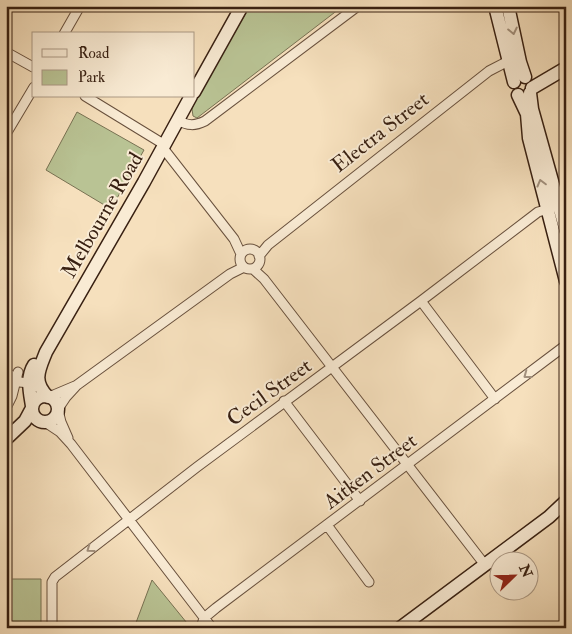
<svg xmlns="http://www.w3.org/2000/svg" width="572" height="634" font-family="'IM FELL Double Pica',serif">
<rect width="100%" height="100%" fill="#f6e0bd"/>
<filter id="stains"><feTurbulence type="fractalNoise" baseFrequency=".004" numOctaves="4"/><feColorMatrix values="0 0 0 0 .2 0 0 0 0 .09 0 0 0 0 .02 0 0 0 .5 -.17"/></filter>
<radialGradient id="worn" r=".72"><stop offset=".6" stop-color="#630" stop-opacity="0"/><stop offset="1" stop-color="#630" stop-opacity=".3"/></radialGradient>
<path fill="#b9c394" stroke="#787253" d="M250 6H343L197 118 193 116 192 109 195 101Z
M77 112 144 150 111 209 46 170Z
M6 579H41V628H6Z
M152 580 191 628H134Z"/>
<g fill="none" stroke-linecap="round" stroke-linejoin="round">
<defs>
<path id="street" d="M64 34 80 6
M6 52 33 67
M85 96 165 145
M177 120C188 126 195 126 205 121L358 6
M6 134 34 87
M163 148 234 239 241 254
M240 259a10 10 0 1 1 20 0a10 10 0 1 1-20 0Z
M259 256 268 245 489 71 514 58
M253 269 264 279 485 565
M421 301 495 399
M6 372 20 382 29 383
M49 397 75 386
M284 401 360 501
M6 408 12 396 18 372
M58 409 66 397 77 385 230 274 244 267
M58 410 61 422 68 438
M45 422 60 432 71 444 212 628
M327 525 369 582
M52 628V582L55 577 197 467 421 301 538 212 552 208
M201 628 204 618 216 608 566 345"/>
<path id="secondary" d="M495 6 514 82
M508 6 520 62 525 77
M532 88 566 68
M194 92 242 6
M530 93 532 109 566 231
M518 95 527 114 529 138 566 281
M32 409a13 13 0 1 1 26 0a13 13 0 1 1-26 0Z
M48 397C32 381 39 370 46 352L144 182 191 96
M32 406C30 393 26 377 34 365
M6 439 25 421 32 408
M400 628 549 517 566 501"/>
</defs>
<use href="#street" stroke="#68503d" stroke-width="11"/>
<use href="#secondary" stroke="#382012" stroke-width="15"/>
<use href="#street" stroke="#f9ebd4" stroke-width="9"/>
<use href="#secondary" stroke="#f9ebd4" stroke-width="12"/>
</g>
<defs><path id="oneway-chevron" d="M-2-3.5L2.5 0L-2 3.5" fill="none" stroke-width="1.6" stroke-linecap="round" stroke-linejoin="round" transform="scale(1.25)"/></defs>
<g stroke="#a2907d">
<use href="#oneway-chevron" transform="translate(513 31) rotate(78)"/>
<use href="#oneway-chevron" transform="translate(541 183) rotate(-105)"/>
<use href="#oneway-chevron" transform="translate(527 375) rotate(143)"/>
<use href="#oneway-chevron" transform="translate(90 549) rotate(144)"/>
</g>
<g text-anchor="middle" stroke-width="4" stroke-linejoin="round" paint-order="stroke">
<g font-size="21" fill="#382012" stroke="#f9ebd4">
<text transform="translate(380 132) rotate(-38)" y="7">Electra Street</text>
<text transform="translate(102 215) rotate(-60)" y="7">Melbourne Road</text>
<text transform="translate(269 392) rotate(-36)" y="7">Cecil Street</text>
<text transform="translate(370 471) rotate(-37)" y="7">Aitken Street</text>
</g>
</g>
<rect width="572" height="634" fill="none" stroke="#f6e0bd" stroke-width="25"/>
<rect x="8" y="8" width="557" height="619" fill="none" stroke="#382012" stroke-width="2.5"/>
<rect x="12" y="12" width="547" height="609" fill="none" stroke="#382012"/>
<rect x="32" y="32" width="162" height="65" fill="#f9ebd4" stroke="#ac9a86"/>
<rect x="42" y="49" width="25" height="8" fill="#f9ebd4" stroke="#ac9a86"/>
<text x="78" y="58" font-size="15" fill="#382012">Road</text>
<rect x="42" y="70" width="25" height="15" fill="#b9c394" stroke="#ac9a86"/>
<text x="78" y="82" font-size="15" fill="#382012">Park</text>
<g transform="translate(514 576) rotate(67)"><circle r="24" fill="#f9ebd4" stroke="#ac9a86"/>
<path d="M0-4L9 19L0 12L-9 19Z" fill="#8f2418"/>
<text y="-8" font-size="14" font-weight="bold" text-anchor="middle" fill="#382012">N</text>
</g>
<rect width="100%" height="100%" filter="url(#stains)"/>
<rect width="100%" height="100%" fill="url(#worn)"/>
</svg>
